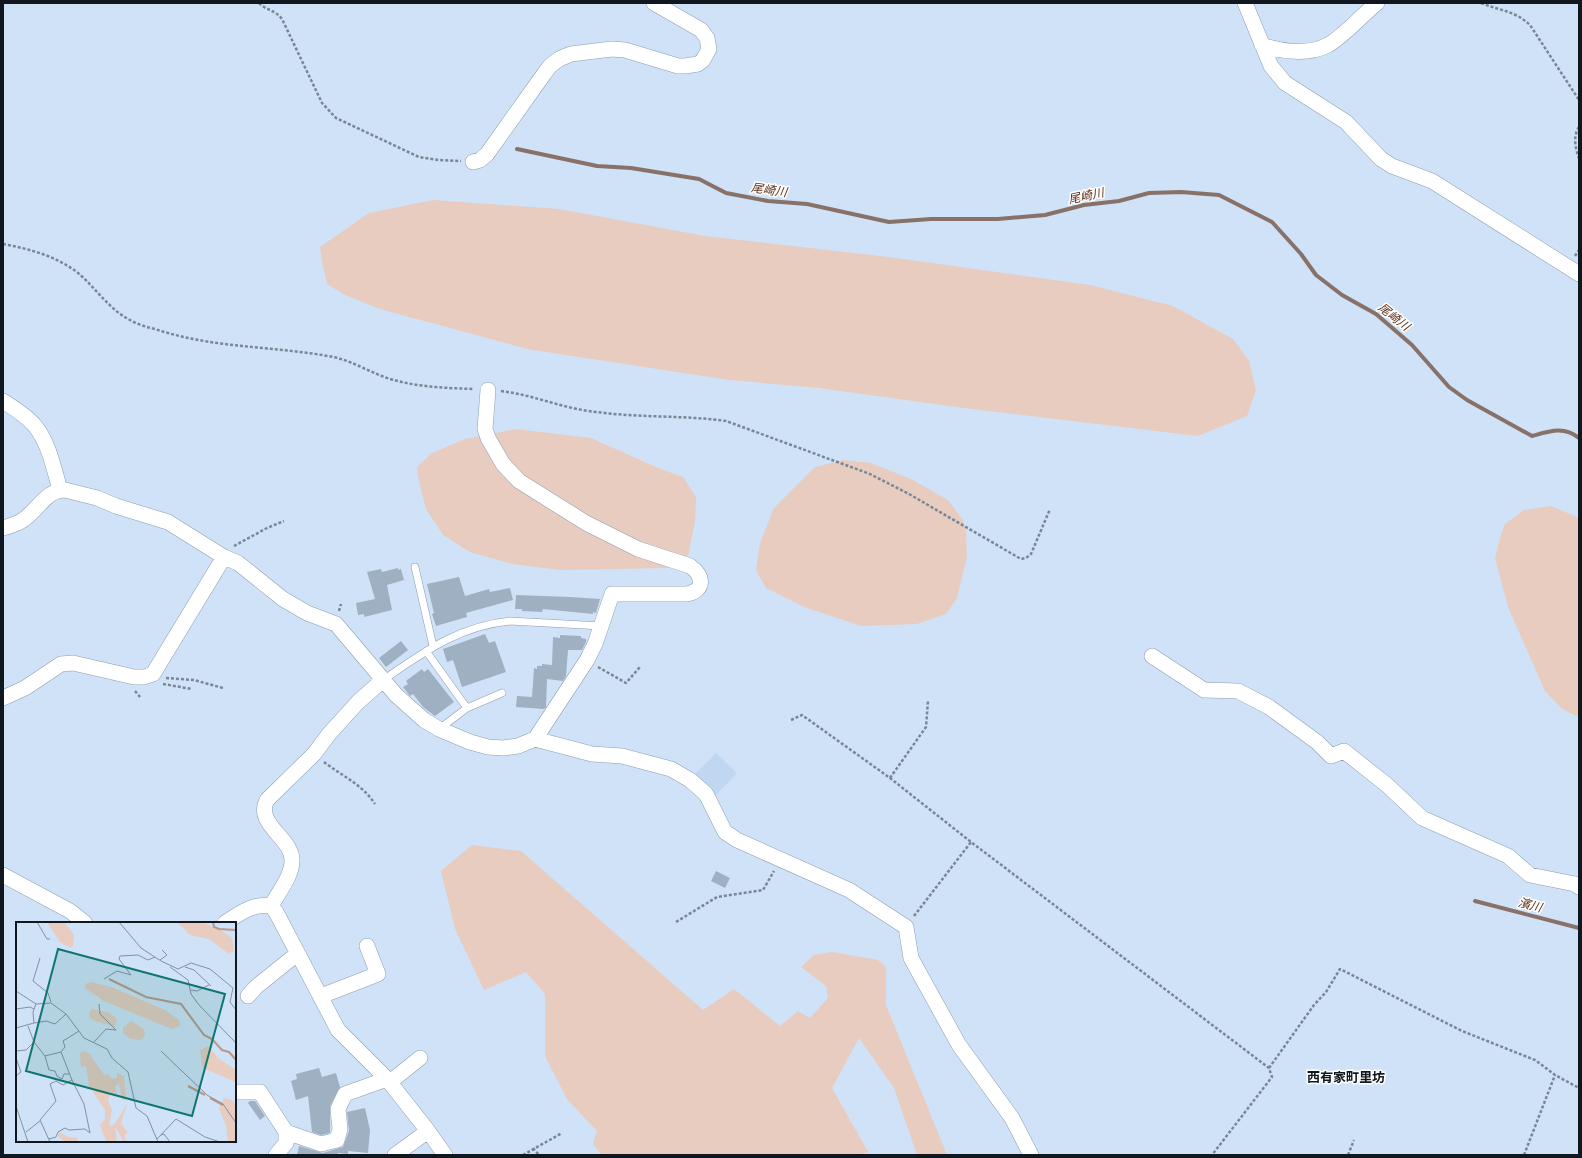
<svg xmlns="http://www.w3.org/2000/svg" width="1582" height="1158" font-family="Manrope,'Noto Sans JP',sans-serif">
<rect width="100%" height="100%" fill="#d0e2f7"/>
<path fill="#c0d7f1" d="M716 753 737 773 716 795 694 775Z"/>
<path fill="#e7ccbf" d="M433 200 559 209 705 236 889 257 1090 285 1173 306 1233 339 1249 361 1256 390 1247 416 1198 436 964 408 819 388 729 380 527 349 380 309 345 295 327 284 322 262 320 247 369 213Z
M516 429 591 438 658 468 683 477 696 497 695 522 688 555 668 568 560 570 512 564 470 552 443 535 426 509 419 482 417 467 432 453 465 439Z
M844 460 871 463 911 479 948 500 963 520 966 532 967 557 957 598 946 614 917 624 861 626 804 607 766 588 756 570 760 543 774 508 815 467Z
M1551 506 1579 518V717L1562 709 1545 691 1508 607 1495 558 1500 538 1505 524 1524 510Z
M472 845 521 851 703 1010 734 989 780 1026 798 1011 810 1018 828 998 826 986 801 967 814 955 832 952 878 960 886 967V1005L947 1155H917L894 1088 859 1038 832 1088 868 1152 859 1155H602L593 1144 597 1131 567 1099 545 1056V994L526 972 484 990 455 929 441 871Z"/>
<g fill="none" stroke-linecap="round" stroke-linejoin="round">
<path stroke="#887168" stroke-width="4" d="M517 149 597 166 631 168 699 179 726 193 768 201 807 204 889 222 931 219H998L1045 215 1084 205 1119 201 1149 193 1181 192 1219 195 1272 222 1301 254 1316 275 1342 295 1376 314 1412 345 1449 387 1467 400 1532 436C1550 431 1564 426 1579 438
M1475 901 1579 928"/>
</g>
<path fill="#9fb0c3" d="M398 568V570L401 569 404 580 387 585 392 610 364 617V614L358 615 356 603 375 599 367 572 381 569 382 572Z
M459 577 465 596 489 589 490 592 510 588 513 600 466 613 467 617 436 626 432 614 434 613 427 584Z
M516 595 570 597 600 599 596 613 593 612V614L543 609 542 612 522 611V609H515Z
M485 634 489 643 495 641 506 672 462 687 453 660 447 662 443 649Z
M560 635 581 636V638L586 639V642L582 650H568L566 676 563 681 547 679 546 707 544 709 516 707 517 696 532 697 534 668 537 669V666H542V664L552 665 553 637 560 638Z
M401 641 408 650 386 667 379 658Z
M422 669 424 672 428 669 454 702 435 716 423 707 413 694 410 696 403 687 408 684 406 681Z
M716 871 730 878 725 888 711 881Z
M319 1068 322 1077 336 1073 340 1087 330 1106V1133L321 1135 312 1132 308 1096 296 1100 291 1081 297 1079 296 1074Z
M250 1101H255L265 1116 260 1120 248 1103Z
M365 1108 370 1130 368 1153 348 1151V1154L338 1153V1155H297L299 1146 323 1153 343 1147 349 1131 347 1112Z"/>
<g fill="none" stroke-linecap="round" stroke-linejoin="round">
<defs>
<path id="lane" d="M415 567 433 646
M426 651 467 708
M383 680C424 652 459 626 510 621L602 626
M439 729 467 708 502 693"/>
<path id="street" d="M1245 3 1271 66 1285 83 1346 122 1381 159 1392 166 1432 181 1579 274
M1262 45C1281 52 1309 55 1328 45 1345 35 1361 16 1377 3
M473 162 480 160 487 154 544 74 550 66 559 59 571 54 612 49 625 50 678 66H685L698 64 703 60 709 49 707 38 701 30 654 3
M3 401C14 408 27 416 35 426 49 443 54 469 60 490
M3 528C10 526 17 524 23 520 38 510 46 490 65 490L97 498 116 506 168 522 224 557
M1152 656 1204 690 1238 691 1269 707 1317 742 1331 756 1344 751 1387 785 1422 818 1508 856 1530 875 1575 884 1579 887
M3 698 25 688 61 664 73 663 134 677H144L153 674 224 557 238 563 283 599 307 613 336 624 396 695 424 720 439 729 470 742 488 747 503 748 518 746 535 739 587 660 595 644 612 594H687C705 590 704 576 690 566L638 549 586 523 519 481 503 464 488 438 485 429 488 390
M535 739 592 754 622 756 671 769 690 780 706 794 725 832 737 840 849 890 906 927 911 958 959 1045 1012 1118 1031 1155
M3 875 70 911 85 923
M271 906C278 893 292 876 292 861 293 838 254 824 267 800L314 754 329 734 358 702 383 680
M225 923C240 913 253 903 271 906L276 912 338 1030 387 1079 428 1131 395 1155
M248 996 256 987 297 954
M321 996 378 974 367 946
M390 1082 420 1058
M235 1092H260L286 1132 321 1144 337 1140 340 1129 338 1109 345 1094 387 1079
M428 1131 445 1155
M276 1155 286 1143V1132"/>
</defs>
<use href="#lane" stroke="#8c9db0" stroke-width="8"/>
<use href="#street" stroke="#8c9db0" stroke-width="16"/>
<path stroke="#798695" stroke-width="2.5" stroke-dasharray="3 2" stroke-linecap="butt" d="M259 3C267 11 274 9 282 19L322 103 336 118 419 157 438 160 461 161
M1481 3C1500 11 1514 10 1530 25L1579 100
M1579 127C1573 136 1575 148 1579 158
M3 244C30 249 56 256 78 273 97 289 109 310 132 321 139 325 147 327 155 329 211 348 270 346 328 356 349 359 367 371 387 378 415 387 445 388 474 389
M1575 256 1579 250
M501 391C534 395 564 409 597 412 640 418 683 415 726 421L870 474 909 494 1021 559 1026 558 1031 554 1050 509
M234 546 267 528 284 521
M339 611 341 604
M598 667 626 683 640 667
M166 678 194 680 223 688
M163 684 192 689
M135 691 140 697
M791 720 802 715 890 778 971 842 1269 1068 1272 1077 1212 1155
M324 762C342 776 362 784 375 804
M890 778 926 727 928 701
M914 916 971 842
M676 922 717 897 763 890 774 871
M1269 1068 1314 1005 1326 992 1340 969 1462 1031 1535 1060 1555 1075 1579 1088
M533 1148 539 1155
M523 1155 562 1133
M1348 1155 1354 1140
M1524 1155 1555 1075"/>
<use href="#lane" stroke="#fff" stroke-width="7"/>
<use href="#street" stroke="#fff" stroke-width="15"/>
</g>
<g text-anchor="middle" stroke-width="3" stroke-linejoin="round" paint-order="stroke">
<g font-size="12" font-style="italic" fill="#5e2f16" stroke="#fff">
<text transform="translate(769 190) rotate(8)" y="4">尾崎川</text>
<text transform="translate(1086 196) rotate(-12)" y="4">尾崎川</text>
<text transform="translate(1394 317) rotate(38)" y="4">尾崎川</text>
<text transform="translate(1530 905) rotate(14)" y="4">濱川</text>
</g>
<g font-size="13" font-weight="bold" fill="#10171e" stroke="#fff">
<text x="1346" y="1082">西有家町里坊</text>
</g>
</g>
<g transform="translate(16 922)">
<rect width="220" height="220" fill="#d0e2f7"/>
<path d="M31 0H48L58 13 57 24 54 26 44 20ZM161 0H186L206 9 216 16 218 29 213 32 193 17 174 13ZM75 60 95 65 149 88 163 98 164 104 156 107 88 79 69 66V62ZM75 87 92 90 101 97 99 105 76 98 73 93ZM115 99 128 107 129 113 125 118 115 117 107 111V106ZM192 124 202 136 220 148V160L187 146 184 128ZM68 129 73 131 88 153 92 152 96 157 101 156V151L108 154 110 178H106L103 161 99 165 101 173H94L92 179 96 188 93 202 96 204 100 200 111 182 105 201 112 211 109 212V217L112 220H108L99 205 101 220 90 219 84 203 89 197V188L73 164 70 144 65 145 64 131ZM208 176 216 178 220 184V220H212L210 203 203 187ZM43 210 55 216 60 215 62 220H49L42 214Z" fill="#e7ccbf"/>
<path fill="none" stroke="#bb9887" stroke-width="2" d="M197 0 198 5 203 7 220 8M93 57 130 75 165 82 188 113 196 117 206 128 213 130 220 138M172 164 189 173M194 176 207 183"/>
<path fill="none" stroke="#8391a0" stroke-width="1" d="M21 0 31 17H34M103 0 125 26 145 39 162 47 175 41 194 47 217 66 214 80 220 88M24 36 17 59 32 71 35 80M144 38 151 33 146 28M154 45 172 58 175 72 183 83 220 121M169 45 178 48 195 64M88 57 101 49 115 53 103 37 104 34 122 33 132 38 139 35M175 68 181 69 193 63M0 69 20 82 17 90 18 101 0 106M20 82 35 81 50 92M0 87 14 85 18 87M18 101 30 99 39 102 50 92 68 116 91 127 96 136 112 150 120 186 131 194 142 220M12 104 18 120 29 134 45 130 49 125 47 119 63 109M78 120 90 107 100 108 84 92 83 82M0 129 10 128 18 120M145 129 191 173 207 182 220 201M29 134 33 148 39 149 41 154 46 157 48 152H53M0 136 5 150 0 154M0 184 12 220M10 210 24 199M145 213 148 212 154 220M33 217 40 215 42 210 49 206 53 208 69 207 74 211 68 182 56 158M141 217 160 197 189 215 204 220M34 220 24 198 40 179 34 162 40 159 47 163 56 158 45 130"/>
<path fill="#0f766e" fill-opacity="0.15" stroke="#0f766e" stroke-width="2" d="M42 27 209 72 176 194 10 149Z"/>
<rect width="220" height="220" fill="none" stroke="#10171e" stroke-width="2"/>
</g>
<rect width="1582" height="1158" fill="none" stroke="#10171e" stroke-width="8"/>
</svg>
